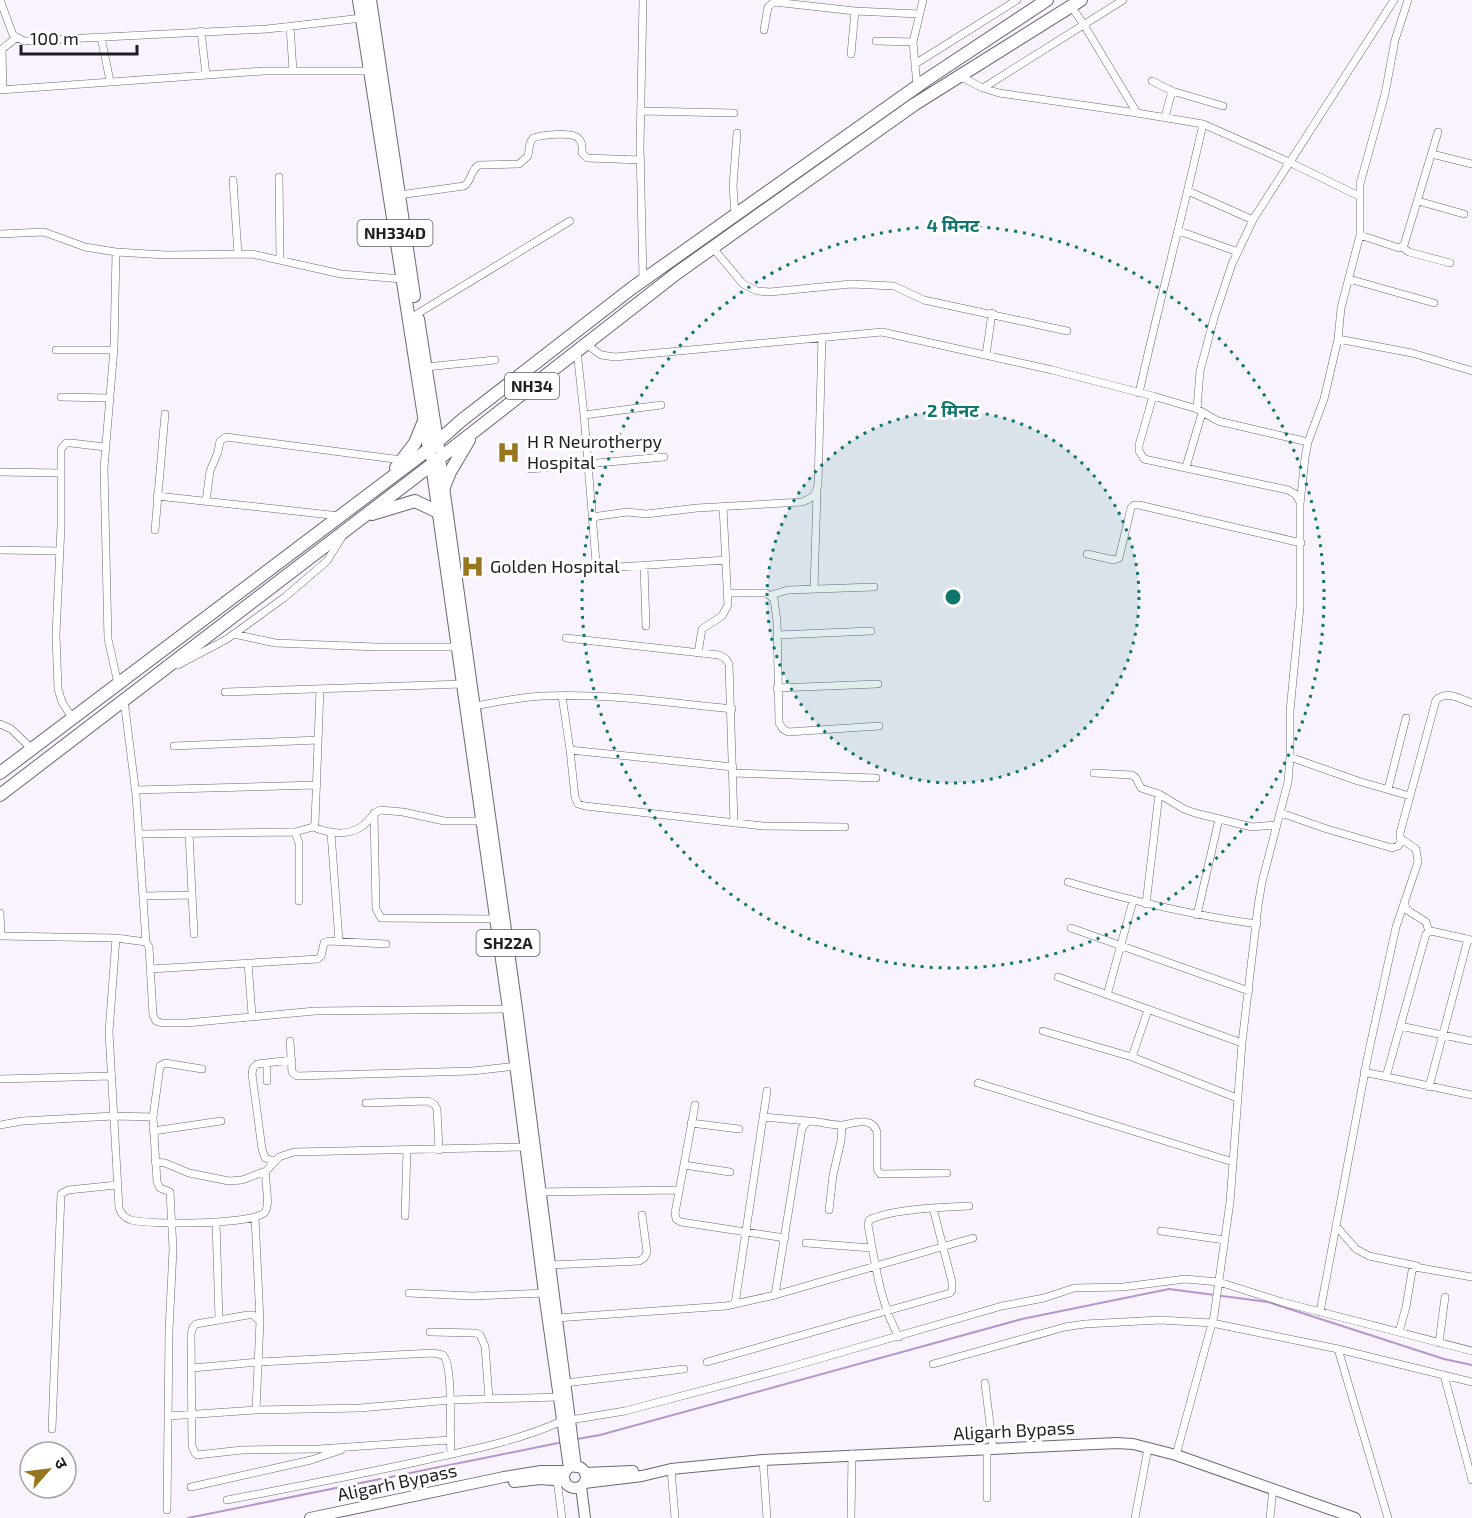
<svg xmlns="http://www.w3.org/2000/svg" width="1472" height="1518" font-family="'Exo 2','Noto Sans Devanagari',sans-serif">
<rect width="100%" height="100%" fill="#f8f3fc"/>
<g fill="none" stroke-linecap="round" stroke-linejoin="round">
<path stroke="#b697cd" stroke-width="2" d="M577 1439 600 1435 1022 1319 1169 1289 1268 1302 1444 1359 1472 1365
M188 1518 563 1442"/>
<defs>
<path id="minor" d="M0 0 13 35 24 41 267 29 362 18
M643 0 640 147 643 279
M1071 6 1084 25 1137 113
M290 26 293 71
M764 30 768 7 774 2 855 11 919 14
M201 31 206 75
M101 37 110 81
M876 41 913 42
M851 54 855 11
M915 64 1017 0
M959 76 983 88 999 93 1137 113 1203 124 1289 162 1359 196
M1152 81 1172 91 1223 106
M917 86 913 42 923 0
M983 88 1123 0
M0 90 264 71H370
M3 90 2 49 16 38
M641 111 734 113
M1165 117 1172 91
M1432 154 1472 164
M279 177 280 259
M233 180 238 254
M1188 191 1253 220
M399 195 464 186C472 181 470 170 479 165L519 164 528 156 530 143 533 138C541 135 573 131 579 139 583 143 582 148 582 153L587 158 641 160
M1418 201 1464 214
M735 215 733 186 737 133
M1179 231 1238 252
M0 234 44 232 85 247 116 252 166 255 252 254 341 274 402 279
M1360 235 1399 248 1404 245 1438 132
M1402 247 1409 252 1450 263
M713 248 743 284 757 291 770 292 851 284 894 286 924 300 1067 331
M116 252 114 348 104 468 108 639 118 684
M1349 279 1434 303
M417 314 570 221
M1338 339 1412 353 1472 371
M586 344 601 355 615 357 882 332 1052 370 1153 396 1197 409 1218 421 1308 442
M56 350H113
M577 351 584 415 596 562 603 568 726 560
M986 355 992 313
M426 367 495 360
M1139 393C1159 303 1183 214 1203 124
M1153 396 1139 445V451L1144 459 1288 490 1295 494 1300 502
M61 397 109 398
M1197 409 1200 371 1214 318 1232 264 1254 218 1394 0
M584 415 661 405
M1186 467 1202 413
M530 469 664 457
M0 472 60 473
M157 496 340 516
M206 501 210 471 218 452 220 441 226 437 402 460
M592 517 627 512 646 514 697 508 802 502C812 498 816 496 818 485L822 337
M155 530 165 414
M0 550 60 551
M1087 554 1114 560 1119 558 1131 508 1134 505H1139L1301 543
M644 565 646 626
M814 589 817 493
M729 593H766L774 599 777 621 779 723 783 729 788 732 879 726
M771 595 788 590 874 587
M234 634 275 643 377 647H457
M777 635 871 631
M566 638 719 655 725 658 729 664 734 823
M698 653 702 629 722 616 728 605 723 507
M178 665 227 639 285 597 327 561 342 537
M777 688 878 684
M225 692 462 684
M562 696 570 750 575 797 578 804 585 806 763 826 845 827
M124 700 136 795 146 942
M475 706C497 702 520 697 543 696 606 693 669 703 732 709
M72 718 62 702 58 689 56 635 61 526V449L66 443H71L105 447
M0 724 11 729 32 749
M174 746 318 740
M570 750 733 767
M1290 757 1358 781 1410 796
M733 773 876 778
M1094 773 1132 775 1136 778 1141 788 1159 794 1184 809 1195 813 1252 827 1276 825
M1388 789 1406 718
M136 790 317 785
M374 813 376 909 381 918 496 919
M1281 813 1327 829 1392 848 1398 846 1402 840
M313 827C328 833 347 836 361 827 369 822 372 814 380 810L403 812 444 821H482
M295 832 313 827 315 823 320 689
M189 833 194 934
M331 833 339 941
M140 834 295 832 299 843V901
M1068 882C1131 901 1191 915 1257 924
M144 896 192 895
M1404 903 1407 910 1426 922 1429 932
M1146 904 1159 794
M0 913 1 936
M1197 915 1219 819
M1071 928 1249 991
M0 936 116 938 109 1032 119 1208C121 1214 125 1218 131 1220 150 1225 254 1225 265 1212 271 1204 264 1181 266 1171L279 1157 294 1152 525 1147
M116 938 146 942 149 947 153 1015 156 1021 162 1023H186L315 1011 508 1009
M248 963 252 1015
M150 969 318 959 321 956 324 943 328 941 386 944
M1058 977 1242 1043
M1107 995 1133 901
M1400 1026 1472 1041
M1043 1031 1132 1057 1237 1098
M290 1041 292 1072 297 1076 472 1071 516 1066
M1132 1057 1148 1010
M267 1063V1081
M1364 1072 1472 1095
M1386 1077 1426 934 1431 931 1472 940
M0 1079 111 1076
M978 1083 1233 1162
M1429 1087 1468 939
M366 1103 428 1101 434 1104 437 1109 439 1150
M695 1105 675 1213 676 1219 681 1222 785 1238
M763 1117 808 1121
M691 1123 739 1129
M0 1125 22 1121 114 1116 153 1117
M153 1131 221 1121
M274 1161 265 1158 262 1149 252 1074 253 1068 257 1064 292 1060
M155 1162 165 1163 189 1173 229 1181 242 1180 266 1171
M684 1165 730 1172
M537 1192 679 1190
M829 1210 833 1175 841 1141 842 1125
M405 1216 407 1150
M255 1217 260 1321
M216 1222 219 1319
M1336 1226 1356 1249 1369 1256 1417 1266
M1161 1231 1225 1240
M806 1243 872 1248
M550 1265 639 1261 644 1258 647 1252 642 1215
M409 1293 472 1296 547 1293
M775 1295 973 1238
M735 1304 767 1091
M1320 1312 1368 1055 1396 927 1418 862 1416 849 1400 838V833L1436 700C1446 690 1460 699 1472 703
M556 1318 726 1306 775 1295 802 1128 808 1121C819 1121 832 1126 843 1125 855 1123 872 1116 877 1132V1169L880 1174 947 1173
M430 1332 476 1333 480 1335 485 1346 489 1399
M1399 1332 1406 1307 1412 1271 1415 1267 1472 1277
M899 1337C880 1304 875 1262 868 1225L869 1220C892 1209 943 1207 969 1206
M1439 1343 1445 1297
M1338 1349 1388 1518
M707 1362 950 1293 952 1290V1282L933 1208
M933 1364 1065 1327 1085 1324 1160 1320 1212 1323 1338 1349 1472 1382
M192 1368 259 1362 433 1353 443 1355C454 1366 449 1435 451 1454
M1444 1375 1472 1480
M565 1383 684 1369
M985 1383 993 1449
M256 1410 260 1321 253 1315H248L196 1324 193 1327 191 1334 192 1446 195 1453 197 1455 242 1450 319 1449 450 1440
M168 1416 256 1410 360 1408 451 1400 558 1397
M570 1420 625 1411 787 1368 1002 1306 1044 1298 1074 1288 1123 1287 1185 1279 1219 1282 1282 1302 1472 1351
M52 1429 61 1194 68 1190 117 1185
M1176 1455 1214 1316 1230 1202 1242 1043 1258 906 1262 882 1288 782 1290 757V711L1300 607V504L1305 458 1308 442 1324 399 1338 339 1341 308 1360 235V184L1385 94 1395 40 1408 0
M763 1460 767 1518
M671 1469 675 1518
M557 1480 562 1518
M191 1487 311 1460 341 1450
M987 1498V1449
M227 1500C295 1487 362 1474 430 1459 475 1449 520 1440 562 1421
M167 1510 169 1331 173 1249 170 1192 160 1188 157 1182 153 1117 160 1066 165 1063 202 1069
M851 1518 852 1454
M1135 1518 1148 1448
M1270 1518 1273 1488"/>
<path id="secondary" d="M585 1473 633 1471
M514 1482 540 1479 565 1481
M584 1483 642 1476 671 1469 763 1460 1117 1443 1133 1444 1176 1455 1355 1518
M310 1518 504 1477 541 1471H566"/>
<path id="primary" d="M440 458 518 1016 576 1467
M431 465 508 1009 544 1293 569 1468
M564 1477a11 11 0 1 1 22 0a11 11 0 1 1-22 0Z
M581 1486 585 1518"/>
<path id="trunk" d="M359 0 430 455
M370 0 414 296
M418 319 438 447
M396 468 415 443 424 421
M444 487 450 472 469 440
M372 514 415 501 438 512
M0 773 429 449 462 420 632 288 926 80 1047 0
M0 795 431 465 677 273 915 104 1081 0"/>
</defs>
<use href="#minor" stroke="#6f6578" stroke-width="8"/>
<use href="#secondary" stroke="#6f6578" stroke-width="12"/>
<use href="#primary" stroke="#6f6578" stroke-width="12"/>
<use href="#trunk" stroke="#6f6578" stroke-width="14"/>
<use href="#minor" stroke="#fff" stroke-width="7"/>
<use href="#secondary" stroke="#fff" stroke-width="10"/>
<use href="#primary" stroke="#fff" stroke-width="10"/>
<use href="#trunk" stroke="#fff" stroke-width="12"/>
</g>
<circle cx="953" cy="597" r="186" fill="#0f766e" fill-opacity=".12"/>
<g fill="none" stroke="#0f766e" stroke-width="3" stroke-dasharray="3 6">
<circle cx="953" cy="597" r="186"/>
<circle cx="953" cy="597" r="371"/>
</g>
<defs>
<symbol id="hospital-bare" viewBox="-9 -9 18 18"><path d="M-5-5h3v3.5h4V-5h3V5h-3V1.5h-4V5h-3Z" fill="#987620" stroke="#fff" stroke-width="2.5" paint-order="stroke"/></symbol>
</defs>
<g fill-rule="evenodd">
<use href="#hospital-bare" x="492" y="436" width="33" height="33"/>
<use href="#hospital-bare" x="456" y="550" width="33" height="33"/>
</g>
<g text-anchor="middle" stroke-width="6" stroke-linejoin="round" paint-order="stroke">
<g fill="#fff" stroke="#636065" stroke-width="1.5">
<rect x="357.5" y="220" width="75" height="26" rx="4.5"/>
<rect x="505" y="373" width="54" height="26" rx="4.5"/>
<rect x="476.5" y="930" width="63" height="26" rx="4.5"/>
</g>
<g font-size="16" font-weight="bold" fill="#201c23">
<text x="395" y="239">NH334D</text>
<text x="532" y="392">NH34</text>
<text x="508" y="949">SH22A</text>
</g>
<g font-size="18" fill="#201c23" stroke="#fff" text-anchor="start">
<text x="527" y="448">H R Neurotherpy<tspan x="527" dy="21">Hospital</tspan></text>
<text x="490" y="573">Golden Hospital</text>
</g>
<g font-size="18" fill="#201c23" stroke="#fff">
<text transform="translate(1014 1431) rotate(-3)" y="6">Aligarh Bypass</text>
<text transform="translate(397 1483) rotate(-12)" y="6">Aligarh Bypass</text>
</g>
</g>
<circle cx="953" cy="597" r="9" fill="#0f766e" stroke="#fff" stroke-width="3"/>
<g font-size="18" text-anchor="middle" font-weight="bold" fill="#0f766e" stroke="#fff" stroke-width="6" stroke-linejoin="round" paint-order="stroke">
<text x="953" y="232">4 मिनट</text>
<text x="953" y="417">2 मिनट</text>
</g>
<g transform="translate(48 1470) rotate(62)"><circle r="28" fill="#ffffff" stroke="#a6a4a7" stroke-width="1.5"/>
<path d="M0-4.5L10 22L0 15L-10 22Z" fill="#987620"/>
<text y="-9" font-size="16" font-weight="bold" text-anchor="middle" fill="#201c23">उ</text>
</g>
<path d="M21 45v9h116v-9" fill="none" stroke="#201c23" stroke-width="3"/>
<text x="30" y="45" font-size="18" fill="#201c23" stroke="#ffffff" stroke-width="4.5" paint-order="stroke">100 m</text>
</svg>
